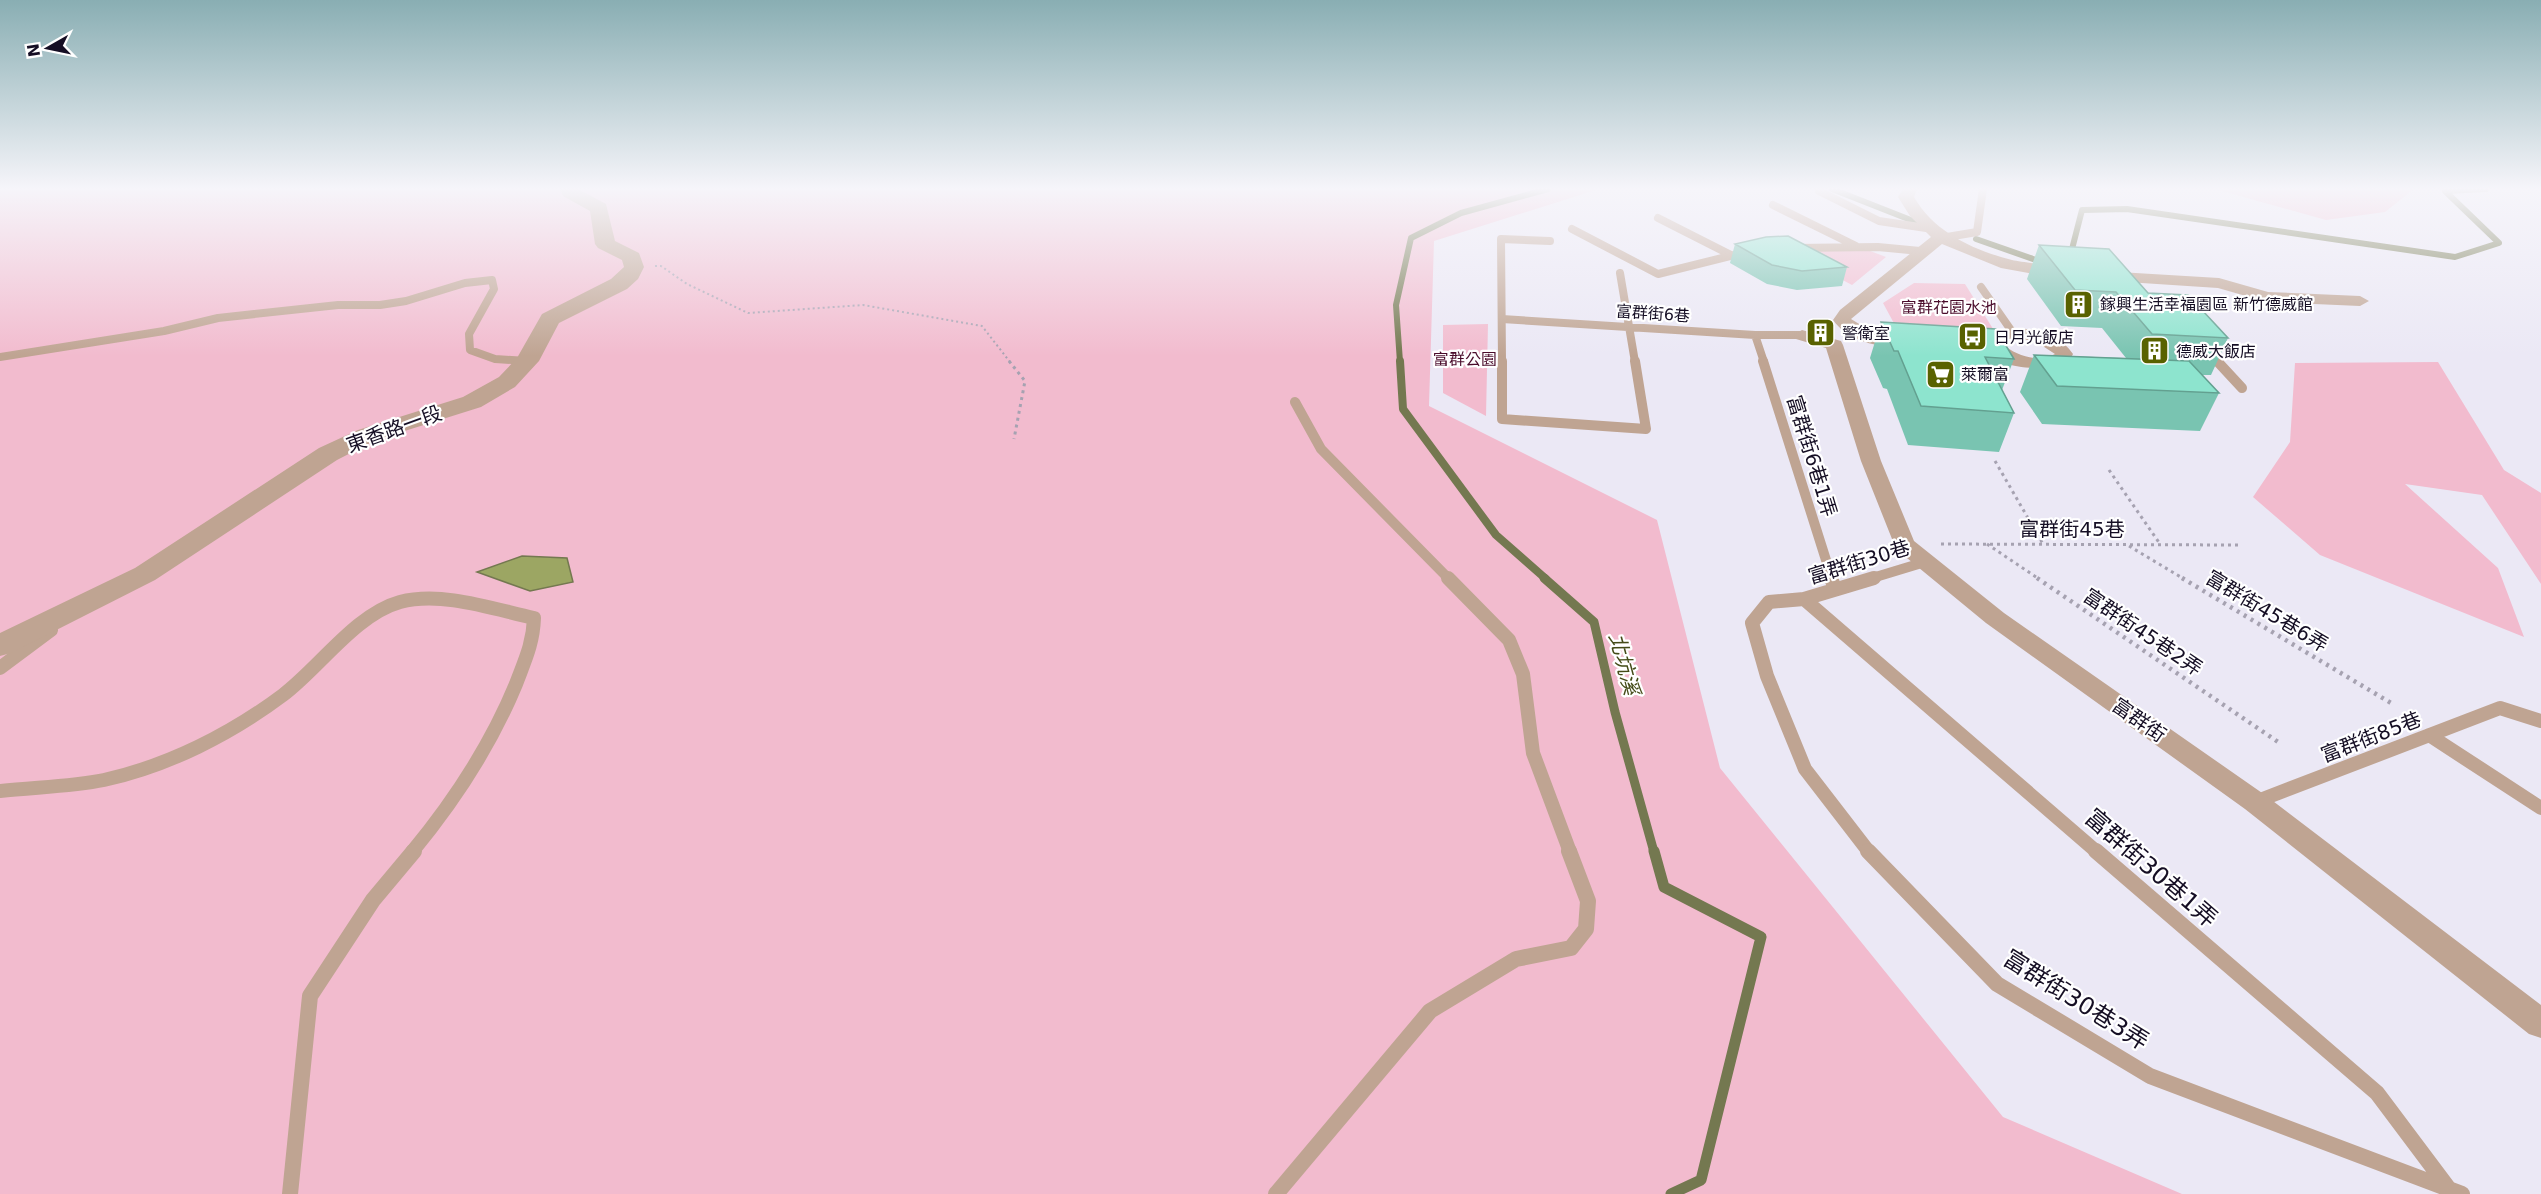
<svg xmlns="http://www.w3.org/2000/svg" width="2541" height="1194" font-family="'DejaVu Sans','Noto Sans TC',sans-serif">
<rect width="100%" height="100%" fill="#ebe8f5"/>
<path fill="#f2bbce" d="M0 189H1599L1434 241 1429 406 1657 520 1720 768 2003 1117 2182 1194H0Z
M2215 189H2414L2385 212 2326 220Z
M1865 249 1886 257 1852 285 1790 252Z
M1914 283 1965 284 1995 332 1896 327 1883 303Z
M1488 324 1486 416 1443 393V325Z
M2438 362 2504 470 2541 493V584L2482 495 2405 484 2498 568 2524 637 2320 555 2253 497 2290 442 2295 363Z"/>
<path fill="#9ca663" stroke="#747850" stroke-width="1.5" d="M522 556 567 558 573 582 530 591 477 572Z"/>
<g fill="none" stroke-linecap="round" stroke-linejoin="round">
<path stroke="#747850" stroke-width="6" d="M1832 189 1926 226
M1976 239 2036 260 2045 258
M2066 254 2071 253 2082 210 2127 209 2455 257 2499 243 2445 191 2486 189
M1400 362 1396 305 1411 238 1461 213 1548 189"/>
<path stroke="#747850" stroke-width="8" d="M1400 361 1403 409 1496 535 1546 579"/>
<path stroke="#747850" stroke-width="9" d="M1544 578 1594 622 1615 712 1654 852"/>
<path stroke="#747850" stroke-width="11" d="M1654 851 1664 887 1761 937 1701 1180 1671 1194"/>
<path stroke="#a6a2b1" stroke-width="2" stroke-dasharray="2 3" stroke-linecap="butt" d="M655 266H661L687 284 748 313 863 305 982 326 1010 362"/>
<path stroke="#a6a2b1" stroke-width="3" stroke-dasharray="3 4" stroke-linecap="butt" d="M1009 361 1025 381 1014 439
M1995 461 2043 544
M2109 470 2160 544
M1941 544 2239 545
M1987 544 2039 579
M2129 546 2184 579"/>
<path stroke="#a6a2b1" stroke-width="4.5" stroke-dasharray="3 5" stroke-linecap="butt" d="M2037 578 2281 744
M2182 578 2391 703"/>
<path stroke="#bfa492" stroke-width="8" d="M1819 191 1879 221 1933 229
M1773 205 1856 246
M1658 218 1733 256
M1572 229 1658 274 1746 252
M1941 238 1977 232 1983 189
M1793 248 1878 247 1920 251
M1620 273 1635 362
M1981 287 2013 333
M1502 319 1755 335H1802
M1755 335 1764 362
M2207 349 2219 362
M0 357 164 331 218 318 338 305H380L406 301 465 283 492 280 494 289 469 334 470 350 495 359 527 361
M1502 362 1501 239 1550 241"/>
<path stroke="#bfa492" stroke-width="10" d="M522 361H527
M1502 361V419L1646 429 1635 361
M1763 361 1832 579
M2217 361 2242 388
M1295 402 1321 449 1449 579
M1869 579 1925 562"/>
<path stroke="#bfa492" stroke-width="14" d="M1448 578 1509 640 1523 674 1533 753 1570 852
M1831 578 1835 589
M1804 599 2097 852
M0 668 51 630
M2429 735 2541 808
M0 791C34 787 70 787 104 780 168 766 231 734 283 695 319 668 356 614 400 602 442 591 493 609 534 618 533 644 525 660 516 684 490 747 455 800 412 852
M2255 802 2500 708 2541 721
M1869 852 1805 769 1767 676 1752 623 1769 602 1804 599 1874 578"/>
<path stroke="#bfa492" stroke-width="16" d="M1868 851 1997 984 2150 1076 2462 1194
M2096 851 2377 1093 2449 1189
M290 1194 310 996 373 900 414 851
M1276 1194 1430 1011 1516 959 1571 948 1586 929 1588 901 1569 851"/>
<path fill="#bfa492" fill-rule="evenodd" d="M1903 189H1917L1914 197C1934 232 1973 250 2012 260 2025 263 2062 265 2069 274L2061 279 2001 268 1942 244 1851 319 1874 333 1914 337 1917 341 1914 345C1888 351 1849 343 1833 320L1840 310 1931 237 1910 216 1898 197Z
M2102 271 2219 278 2268 292 2360 296 2369 301 2360 306 2267 302 2218 288 2096 280 2094 276 2096 272Z
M2013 328C2037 329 2059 333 2073 354L2069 362C2047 372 1990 372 1984 341L1991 333ZM2013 338 2035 341 2055 354C2038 363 2016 356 2003 344V341Z
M1802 330 1841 341 1843 345 1881 461 1914 541 2004 613 2265 795 2541 1005V1038L2529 1034 2245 809 1986 623 1896 549 1861 461 1826 348 1796 339 1793 335Z"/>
<path fill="#bfa492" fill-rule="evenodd" d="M560 189H578L606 204 615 241 639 253 644 267 638 279 627 289 559 323 539 361 515 387 481 407 376 440 337 460 155 580 11 653 0 656V633L135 568 319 448 358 430 463 397 499 377 517 358 542 314 611 279 624 267 622 260 598 248 595 244 590 211 563 196Z"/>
</g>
<path fill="#79c4b1" d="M1735 244 1847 267 1842 286 1797 290 1767 284 1730 263Z
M2039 245 2228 338 2211 375H2202L2219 393 2200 431 2042 424 2020 392 2034 355 2126 358 2102 328 2061 326 2027 279Z
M1881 322 2014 359 2002 390 2014 413 1999 452 1908 445 1887 389 1883 388 1870 358Z"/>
<path fill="#8de4ce" stroke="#63a090" stroke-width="1.5" d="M1788 236 1847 267 1802 271 1772 265 1735 244 1766 237Z
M2039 245 2109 249 2148 293 2188 295 2228 338 2152 334 2116 292 2075 290Z
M1881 322 1996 329 2014 359 1985 357 2014 413 1921 406 1898 351H1894Z
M2034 355 2189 361 2219 393 2057 386Z"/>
<linearGradient id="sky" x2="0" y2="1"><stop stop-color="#89aeb3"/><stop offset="0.53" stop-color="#f6f5fa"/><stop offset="1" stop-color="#f6f5fa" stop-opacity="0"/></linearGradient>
<rect width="2541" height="356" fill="url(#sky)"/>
<defs>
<symbol id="building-square" viewBox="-11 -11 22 22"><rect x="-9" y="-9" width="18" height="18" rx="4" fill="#596200" stroke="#fff"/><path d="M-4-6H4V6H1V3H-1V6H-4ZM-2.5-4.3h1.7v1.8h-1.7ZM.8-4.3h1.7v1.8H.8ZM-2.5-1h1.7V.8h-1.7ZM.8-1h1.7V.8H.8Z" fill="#fff"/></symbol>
<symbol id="bus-square" viewBox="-11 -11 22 22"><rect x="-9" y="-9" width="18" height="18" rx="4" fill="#596200" stroke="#fff"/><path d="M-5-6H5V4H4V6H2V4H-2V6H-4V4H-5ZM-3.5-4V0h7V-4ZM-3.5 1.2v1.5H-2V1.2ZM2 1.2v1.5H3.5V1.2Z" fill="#fff"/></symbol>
<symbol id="supermarket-square" viewBox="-11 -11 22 22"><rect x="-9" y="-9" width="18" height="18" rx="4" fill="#596200" stroke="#fff"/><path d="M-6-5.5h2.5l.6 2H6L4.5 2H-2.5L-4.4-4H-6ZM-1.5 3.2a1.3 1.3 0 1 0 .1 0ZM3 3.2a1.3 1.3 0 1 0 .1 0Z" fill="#fff"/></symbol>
</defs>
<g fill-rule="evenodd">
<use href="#building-square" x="2062" y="288" width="33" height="33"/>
<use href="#building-square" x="1804" y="316" width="33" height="33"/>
<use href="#bus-square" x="1956" y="320" width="33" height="33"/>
<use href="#building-square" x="2138" y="334" width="33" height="33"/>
<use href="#supermarket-square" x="1924" y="358" width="33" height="33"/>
</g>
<g text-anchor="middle" stroke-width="4.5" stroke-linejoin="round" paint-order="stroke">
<g font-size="16" fill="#150e24" stroke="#fff" text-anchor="start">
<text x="2100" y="310">鎵興生活幸福園區 新竹德威館</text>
<text x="1842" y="339">警衛室</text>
<text x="1994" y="343">日月光飯店</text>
<text x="2176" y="357">德威大飯店</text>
<text x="1961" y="380">萊爾富</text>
</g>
<g font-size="16" fill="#4a0c2b" stroke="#fff">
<text x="1949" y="313">富群花園水池</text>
<text x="1465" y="365">富群公園</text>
</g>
<g font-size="16" fill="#150e24" stroke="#fff">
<text transform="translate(1653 313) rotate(4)" y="6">富群街6巷</text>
</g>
<g font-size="20" fill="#150e24" stroke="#fff">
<text transform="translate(394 429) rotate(-20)" y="7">東香路一段</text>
<text transform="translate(1812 456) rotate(73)" y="7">富群街6巷1弄</text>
<text x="2072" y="536">富群街45巷</text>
<text transform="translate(1859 562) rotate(-17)" y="7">富群街30巷</text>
<text transform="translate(2267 611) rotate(31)" y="7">富群街45巷6弄</text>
<text transform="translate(2143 632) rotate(34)" y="7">富群街45巷2弄</text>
<text transform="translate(2139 720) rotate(35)" y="7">富群街</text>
<text transform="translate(2371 737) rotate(-21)" y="7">富群街85巷</text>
</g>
<g font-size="21" font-style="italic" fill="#444b18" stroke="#fff">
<text transform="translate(1624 664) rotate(75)" y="7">北坑溪</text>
</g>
<g font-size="24" fill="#150e24" stroke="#fff">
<text transform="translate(2151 868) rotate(41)" y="8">富群街30巷1弄</text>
<text transform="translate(2076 1000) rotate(32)" y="8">富群街30巷3弄</text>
</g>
</g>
<g transform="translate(48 48) rotate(261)" stroke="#ffffff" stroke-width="4.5" paint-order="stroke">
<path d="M0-4.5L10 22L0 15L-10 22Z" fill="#150e24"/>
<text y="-9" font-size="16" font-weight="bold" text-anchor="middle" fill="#150e24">N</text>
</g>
</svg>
